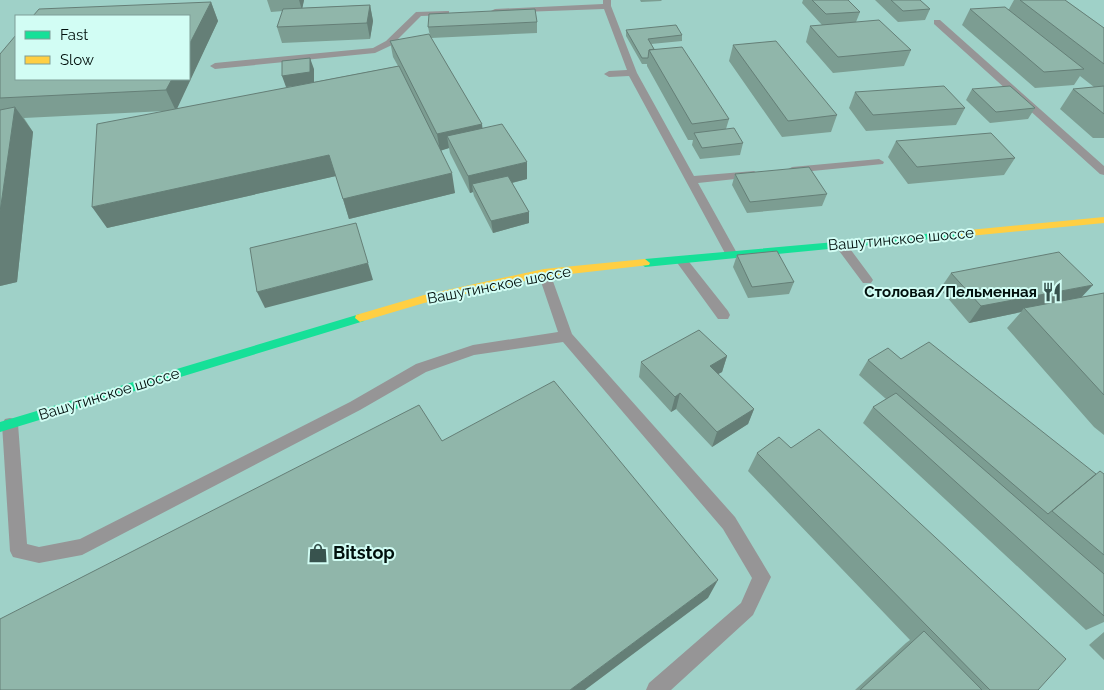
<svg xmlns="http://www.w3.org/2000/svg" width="1104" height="690" font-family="Raleway,sans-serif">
<rect width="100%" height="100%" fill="#9fd1c8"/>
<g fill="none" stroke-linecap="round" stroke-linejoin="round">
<path fill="#969596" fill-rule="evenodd" d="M603 0H611V6L637 73 694 176 754 171 759 174 754 177 698 183 738 255 736 258H728L726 255 629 76 609 77 604 74 609 71 627 70 604 9 495 13 491 11 495 9 603 4Z
M446 11H449V15L421 16 392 45 375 53 215 69 210 66 215 63 373 48 386 41 416 12Z
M934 20H940L1104 166V175L1100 174 934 24Z
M879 159 884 162 883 164 792 173 787 170 792 167Z
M841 241 845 242 871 277 873 280 871 283H863L837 248 835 245 837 242Z
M682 257 686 258 728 311 730 315 728 319H718L678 264 676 261 678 258Z
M544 269 550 273 572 334 735 517 771 577 753 615 671 690H646L649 683 741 603 752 578 723 529 563 342 474 355 426 372 360 410 82 555 39 563 13 557 10 551 2 424 5 419 10 418 15 419 18 424 27 544 39 547 80 539 350 402 416 364 473 345 558 332 538 273Z"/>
<path fill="#16e098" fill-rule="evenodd" d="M959 231 962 232 964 234 962 236 645 267 640 263 645 259Z
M360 314 364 315 365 318 364 321 0 432V422Z"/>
<path fill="#ffcf43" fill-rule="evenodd" d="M1104 217V223L959 237 954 234 959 231Z
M645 259 650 263 649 265 544 277 424 303 360 322 355 318 356 315 424 295 544 269Z"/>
</g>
<path fill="#7c9d92" d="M267 0H304L302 8 370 5 373 21 370 39 282 43 277 27 283 11 271 12Z
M640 0H662L661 1 641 2Z
M803 0H848L860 12 856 22 911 50 904 66 833 73 806 42 810 26 822 25 802 3Z
M875 0H920L930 9 925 20 898 22Z
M1014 0H1065L1104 28V138H1093L1060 109 1073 89 1094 87 1080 76 1074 85 1035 88 962 25 970 9H1009Z
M211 2 218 21 176 109 297 86 286 87 314 69V82L398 66 393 57 390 41 430 36 428 27 537 22V33L431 38 482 124V128L527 179 512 183 529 212V223L493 233 474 196 473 192 470 193 450 153 449 148 441 150 455 193 349 219 336 176 107 228 165 111 24 118 33 132 17 282 0 286V54Z
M626 30 682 35V41L651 44 654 49 729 119 726 129 743 143 740 155 700 159 692 145 693 140H688L647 66V64H642L626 36Z
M733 45 837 115 831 132 782 137 729 61Z
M972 89 1035 108 1028 119 990 123 966 100Z
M855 92 965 108 956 125 866 131 849 108Z
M896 141 1015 158 1004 175 908 184 888 157Z
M735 174 827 194 822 206 747 213 732 185Z
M737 255 794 282 789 294 748 298 733 267Z
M951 273 1081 297 1104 293V435L1094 427 1007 328 1021 312 969 323 940 289Z
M727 356 722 372 718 374 754 409 748 424 712 447 676 409 671 412 639 377 641 362Z
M868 360 1096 474H1104V622L1086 630 863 423 873 407 886 399 859 375Z
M757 453 1038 690H855L906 643 910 640 748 471Z
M1104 632V660L1089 645Z"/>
<path fill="#657f77" d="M299 0H304L302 10Z
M211 2 218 21 176 111 166 90 172 79H189V45Z
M370 5 373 21 370 39 367 23Z
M310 58 314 69V84L286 87 282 76Z
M15 107 33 132 17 282 0 286V212Z
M482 124 484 141 447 136 449 148 440 151 437 134Z
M329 155 336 176 107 228 92 207Z
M527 162V179L476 192 472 184 473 192 470 193 468 176Z
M452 173 455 193 349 219 343 199Z
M529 212V223L493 233 491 221Z
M368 263 373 280 265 308 257 292Z
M1093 285 1078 301 1024 308 1021 312 969 323 981 306Z
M727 356 722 372 705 381 710 366Z
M680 393 676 409 671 412 675 397Z
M754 409 748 424 712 447 717 432Z
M718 580 708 598 585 690H570Z"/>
<path fill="#90b6aa" stroke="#657f77" d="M812 0H848L860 12 826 14Z
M891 0H920L930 9 903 11Z
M1020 0H1065L1104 28V64Z
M211 2 189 45V16H33L39 9Z
M370 5 367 23 277 27 283 9Z
M1005 7 1084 69 1044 72 970 9Z
M535 9 537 22 428 27 429 14Z
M879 20 911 50 838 57 810 26Z
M676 25 682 35 648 39 654 49 649 50 648 58H642L626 30Z
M429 34 482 124 437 134 390 41Z
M16 35V79H172L166 90 0 98V54Z
M776 41 837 115 788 121 733 45Z
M682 47 729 119 692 124 649 50Z
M310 58V72L282 76V61Z
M399 66 452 173 343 199 329 155 92 207 97 124Z
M944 86 965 108 873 115 855 92Z
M1010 86 1035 108 996 112 972 89Z
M1104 86V114L1073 89Z
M15 107 0 212V110Z
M502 124 527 162 468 176 447 136Z
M734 128 743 143 702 148 694 133Z
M991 133 1015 158 917 167 896 141Z
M809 167 827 194 750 202 735 174Z
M508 176 529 212 491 221 472 184Z
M356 223 368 263 257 292 250 248Z
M777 251 794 282 752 287 737 255Z
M1059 252 1093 285 981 306 951 273Z
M1104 293V395L1024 308Z
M699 330 727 356 710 366 754 409 717 432 680 393 675 397 641 362Z
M929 342 1096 474 1048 514 868 360 888 348 901 359Z
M554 381 718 580 570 690H0V619L419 405 442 441Z
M896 393 1104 574V616L873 407Z
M819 429 1066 659 1038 690H990L757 453 779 437 791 448Z
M1100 471 1104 474V555L1052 511Z
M924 631 982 690H860Z"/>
<defs>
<symbol id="restaurant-bare" viewBox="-9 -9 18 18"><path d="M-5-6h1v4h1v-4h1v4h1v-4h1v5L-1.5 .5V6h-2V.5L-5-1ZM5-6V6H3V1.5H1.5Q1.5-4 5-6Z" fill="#38534e" stroke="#d2fdf4" stroke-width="2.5" paint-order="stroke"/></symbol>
<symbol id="shop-bare" viewBox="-9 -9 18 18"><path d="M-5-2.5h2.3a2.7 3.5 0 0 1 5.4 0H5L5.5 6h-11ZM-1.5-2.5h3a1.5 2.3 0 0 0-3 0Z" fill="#38534e" stroke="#d2fdf4" stroke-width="2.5" paint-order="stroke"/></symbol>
</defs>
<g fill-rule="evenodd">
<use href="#restaurant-bare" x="1038" y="278" width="28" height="28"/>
<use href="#shop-bare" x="304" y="539" width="28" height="28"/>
</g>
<g text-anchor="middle" stroke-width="4" stroke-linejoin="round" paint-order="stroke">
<g font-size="15" fill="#000f0c" stroke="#d2fdf4">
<text transform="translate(901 239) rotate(-5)" y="5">Вашутинское шоссе</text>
<text transform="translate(499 285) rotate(-11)" y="5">Вашутинское шоссе</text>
<text transform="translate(109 394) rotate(-17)" y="5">Вашутинское шоссе</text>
</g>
<g font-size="15" font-weight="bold" fill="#000f0c" stroke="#d2fdf4" text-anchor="end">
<text x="1037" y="297">Столовая/Пельменная</text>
</g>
<g font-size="18" font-weight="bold" fill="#000f0c" stroke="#d2fdf4" text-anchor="start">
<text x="333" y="559">Bitstop</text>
</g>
</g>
<rect x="15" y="15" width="175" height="65" fill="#d2fdf4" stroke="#7e9e97"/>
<rect x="25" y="31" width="25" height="8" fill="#16e098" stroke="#7e9e97"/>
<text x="60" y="40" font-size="15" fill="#000f0c">Fast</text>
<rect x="25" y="56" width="25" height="8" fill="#ffcf43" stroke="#7e9e97"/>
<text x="60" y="65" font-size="15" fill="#000f0c">Slow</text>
</svg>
